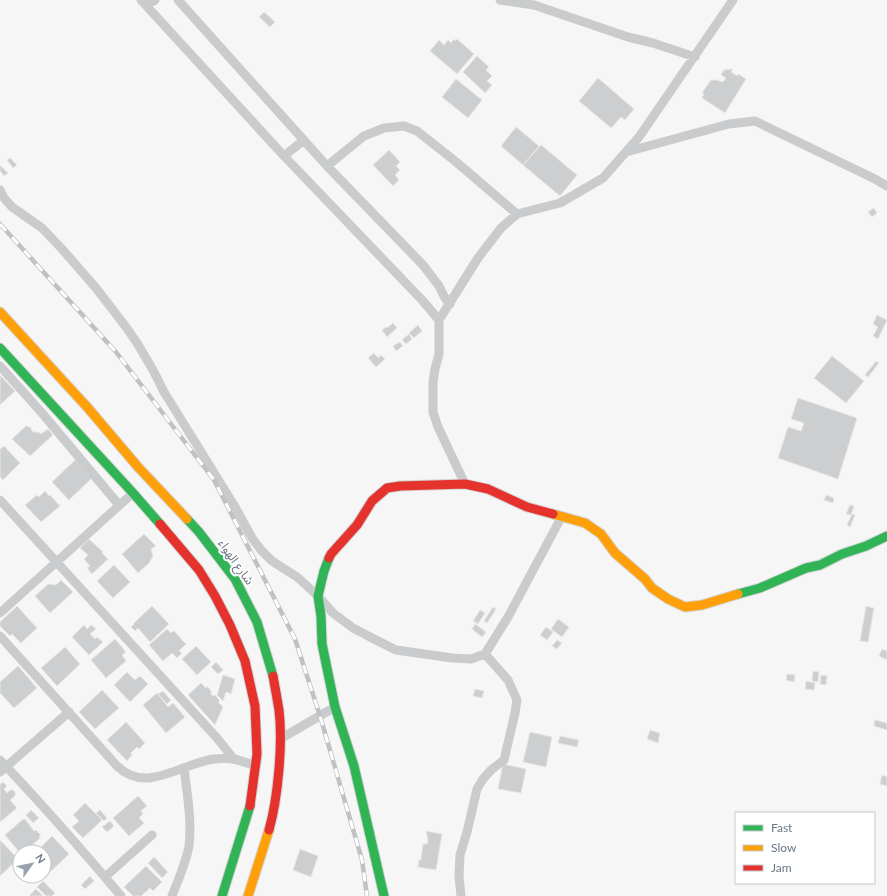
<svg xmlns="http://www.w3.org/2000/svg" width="887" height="896" font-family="Lato,'Noto Sans Arabic',sans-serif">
<rect width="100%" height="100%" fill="#f6f6f6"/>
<path fill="#cdcecf" stroke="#e6e6e6" d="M264 12 275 22 270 27 259 17Z
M454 39 455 41 457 39 474 54 457 74 430 51 439 40 444 45 448 40 451 43Z
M477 56 489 67 486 70 492 76 487 81 492 85 485 93 463 72Z
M733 69 731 72 737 76 738 74 746 79 725 113 702 98 704 94 702 93 711 80H716L723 82 726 78 721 75 724 70Z
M598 78 634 109 625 120 621 117 611 128 579 101Z
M456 79 482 100 468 118 442 97Z
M516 127 539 146 523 165 501 146Z
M541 145 577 175 560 196 523 165Z
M389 150 400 162 396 166 400 170 395 175 399 180 393 186 373 165Z
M10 158 17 165 13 168 7 160Z
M0 166H1L8 173 4 176 0 171Z
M874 208 877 213 872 217 868 212Z
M877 315 887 320 878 339 873 336 878 327 873 324Z
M393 323 397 328 387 337 382 330 386 327 387 328Z
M418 325 422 331 414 338 409 333Z
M409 334 412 339 406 344 402 340Z
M400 342 403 346 396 351 393 346Z
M374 353 378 358 381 355 385 359 376 367 368 358Z
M832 356 864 381 846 403 814 378Z
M876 361 879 363 868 377 865 375Z
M0 375 15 391 0 405Z
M798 398 857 418 838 479 778 458 788 427 801 431 804 423 791 419Z
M26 426 30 427 33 432H38L41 434 48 429 53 435 30 456 12 439Z
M4 446 20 463 3 480 0 477V449Z
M75 460 92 478 69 500 52 482Z
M45 491 49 496 50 495 60 506 41 522 25 505 37 495 39 497Z
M826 495 834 498 833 503 824 500Z
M850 505 854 506 851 515 846 514Z
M852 514 855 515 850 527 847 525Z
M144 534 156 546 151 549 153 556 149 563 138 573 122 554Z
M89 539 103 552 102 553 108 559 92 574 87 568 90 566 84 559 88 555 80 548Z
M114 565 130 582 113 598 97 581Z
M61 580 73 592 50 613 35 596 48 584 56 585Z
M17 606 37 628 21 643 12 634 10 636 0 626V622Z
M152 606 169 624 150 642 138 628 135 631 131 627 134 624V623Z
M866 606 874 608 868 642 860 641Z
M493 607 496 609 487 623 484 621Z
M480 610 485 613 478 624 473 621Z
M558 619 569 627 562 637 551 629Z
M475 624 486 632 482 637 472 629Z
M84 625 87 629 91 625 96 629 90 634 95 639 97 637 103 642 89 655 72 637Z
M546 627 553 632 547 640 540 635Z
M167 629 171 633 174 631 186 644 179 651 182 653 177 658 172 653 163 661 149 645Z
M115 639 126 652 122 655 126 661 106 678 91 660Z
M557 640 562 643 557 649 552 646Z
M196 646 211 662 197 675 182 659Z
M65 647 80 664 57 686 41 668Z
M882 649 887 651V660L879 656Z
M216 662 223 670 218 674 211 667Z
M18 666 37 688 14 708 0 693V682Z
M813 671 819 672 818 682 812 681Z
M127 672 135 680 140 676 148 684 130 702 114 685Z
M787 674 795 675 794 682 786 680Z
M223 675 235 679 231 694 226 692 223 701 217 695Z
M821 675 827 676 826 685 820 684Z
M806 681 815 683 814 690 805 689Z
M201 683 206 688 207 686 212 692 210 693 213 696 215 695 220 701 218 702 223 707 215 725 188 695Z
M475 689 484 691 482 698 473 696Z
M102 690 119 708 95 729 79 712Z
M163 691 171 700 167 704 158 694Z
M157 693 168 707 173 703 185 717 166 733 143 705Z
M875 720 887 723V730L874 726Z
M126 722 145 743 139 749 137 747 131 753 132 755 127 761 107 740Z
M650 730 660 733 658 743 647 739Z
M530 732 552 737 546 767 523 762Z
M560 736 579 740 577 747 558 743Z
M503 764 526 769 521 793 498 789Z
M882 775 887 777V786L880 784Z
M3 782 7 786 4 789 7 793 10 790H13L15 792V796L10 800 17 808 0 822V784Z
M138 796 147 806 141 811 143 814 139 818 144 823 129 836 113 818Z
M85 803 102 820 83 838 72 827 79 821 73 815Z
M31 810 39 818 33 823 26 815Z
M100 810 107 818 104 821 96 813Z
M23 819 24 820 25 819 34 831 36 830 41 835 39 837 40 838 25 852 20 853 5 835Z
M110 821 114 826 107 832 102 827Z
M426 831 442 834 436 870 418 867 419 860H421L423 844H427L428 840Z
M52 836 69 854 47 875 44 871V852H30L38 845 40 848Z
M0 840 18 859 0 876Z
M300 849 318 856 311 877 293 870Z
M154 857 168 872 162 878 148 863Z
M146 866 162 882 153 891 150 888 141 896H133L124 887Z
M90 876 94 881 85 889 81 885Z
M43 881 55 893 52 896H46L37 887Z
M36 889 43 896H29Z"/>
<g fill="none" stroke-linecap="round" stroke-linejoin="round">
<defs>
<path id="fast" d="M0 348 133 493 160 524
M187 519 199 532 235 579 257 622 273 676
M329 558 324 571 318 596 321 616 322 644 335 707 354 766 384 896
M738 594 760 588 806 568 820 565 842 554 866 546 887 536
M222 896 250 806"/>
<path id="slow" d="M0 312 88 408 138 467 187 519
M553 514 585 523 601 534 615 553 645 579 652 588 668 599 685 607 702 605 738 594
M248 896 269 830"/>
<path id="jam" d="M160 524 199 570 215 596 230 625 245 661 255 706 257 754 250 806
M329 558 331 554 357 525 372 501 387 488 400 486 465 484 488 489 527 507 553 514
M269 830C278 798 283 743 279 710 277 698 275 687 273 676"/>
</defs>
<use href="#fast" stroke="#d3d4d4" stroke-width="11"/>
<use href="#slow" stroke="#d3d4d4" stroke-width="11"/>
<use href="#jam" stroke="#d3d4d4" stroke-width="11"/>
<path stroke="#c9cbcc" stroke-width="9" d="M141 0 284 156 422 300 439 320
M178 0 327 166 423 265 439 286 445 298 450 304
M500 0 534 5 628 37 653 43 695 57
M146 5 155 0
M626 152 729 124 755 121 875 179 887 186
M284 156 304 140
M327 166 364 136 384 128 404 126 417 131 455 161 517 214
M0 190 4 198 12 207 42 228 62 249 96 288 126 327 137 343 153 370 164 392 234 505 252 538 261 550 272 561 297 577 318 596 333 613 353 628 374 639 396 650 452 658 471 659 485 654 508 617 562 516
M0 366 42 413 119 505
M465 484 438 427 433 412V382L435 369 439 354V320L478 258 501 228 517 214 560 203 603 178 639 137 733 0
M0 500 217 738 233 758
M0 613 133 493
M0 636 117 766C147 795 181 763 214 759 232 757 239 760 256 766
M280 739 335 707
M0 760C42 804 82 850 121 896
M0 772 69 712
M105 877 152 835
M172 896C178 880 186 863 189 846 192 820 187 793 184 768
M461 896 459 876 460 855 467 832 477 789 483 779 491 770 504 760 515 713 517 700 508 680 485 654"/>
<use href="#fast" stroke="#30b455" stroke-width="9"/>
<use href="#slow" stroke="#ff9f0a" stroke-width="9"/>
<use href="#jam" stroke="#e5322d" stroke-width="9"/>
<defs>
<path id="rail" d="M0 224 116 352 214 480 295 639 320 716 362 860 367 896"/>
</defs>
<use href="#rail" stroke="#c0c1c2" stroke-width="4.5"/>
<use href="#rail" stroke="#fff" stroke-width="3" stroke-dasharray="9" stroke-linecap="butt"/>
</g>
<g text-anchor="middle" stroke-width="4" stroke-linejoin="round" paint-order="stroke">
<g font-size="12" fill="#697783" stroke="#fff">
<text transform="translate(236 562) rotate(55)" y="4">شارع الهواء</text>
</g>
</g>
<rect x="735" y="812" width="140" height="72" fill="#ffffff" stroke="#c3c9cd"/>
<rect x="743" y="825" width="20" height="6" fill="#30b455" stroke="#c3c9cd"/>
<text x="771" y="832" font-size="12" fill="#697783">Fast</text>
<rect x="743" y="845" width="20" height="6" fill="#ff9f0a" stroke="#c3c9cd"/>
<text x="771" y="852" font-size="12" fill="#697783">Slow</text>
<rect x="743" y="865" width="20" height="6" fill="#e5322d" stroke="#c3c9cd"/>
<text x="771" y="872" font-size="12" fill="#697783">Jam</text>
<g transform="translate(32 864) rotate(57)"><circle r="19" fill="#ffffff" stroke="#c3c9cd"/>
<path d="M0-3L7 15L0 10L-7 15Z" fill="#9aa3ab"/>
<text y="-6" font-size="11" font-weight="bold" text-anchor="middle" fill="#697783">N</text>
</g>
</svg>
